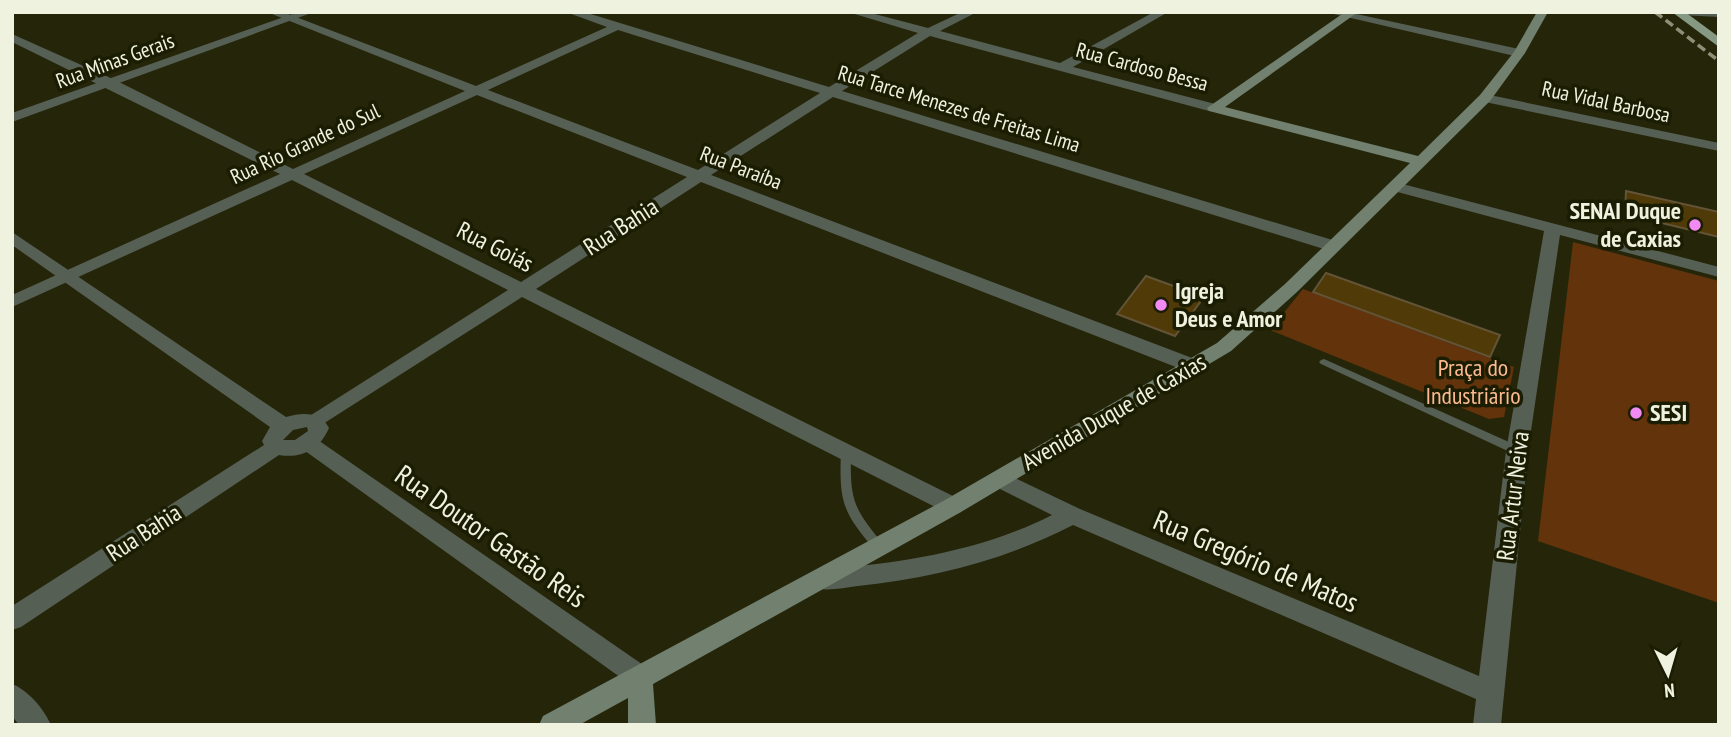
<svg xmlns="http://www.w3.org/2000/svg" width="1731" height="737" font-family="'PT Sans Narrow',sans-serif">
<rect width="100%" height="100%" fill="#252609"/>
<path fill="#63330b" d="M1573 242 1719 281V603L1538 541Z
M1303 289 1514 367 1504 417 1489 419 1270 330Z"/>
<path fill="#503a07" stroke="#635438" stroke-width="2" d="M1626 191 1719 212V237L1625 214Z
M1326 273 1500 335 1490 357 1313 292Z
M1146 276 1204 297 1175 336 1117 314Z"/>
<g fill="none" stroke-linecap="round" stroke-linejoin="round">
<path fill="#565f54" fill-rule="evenodd" d="M1324 359 1520 447 1521 450 1520 453H1512L1321 364 1319 362 1321 360Z
M846 447 850 448 851 451C850 499 852 507 883 544L885 547 883 550 879 552 875 550C842 512 839 501 841 451L842 448Z"/>
<path fill="#565f54" fill-rule="evenodd" d="M267 12H283L476 86 607 27 566 12H584L829 87 918 33 848 12H867L928 28 962 12H977L940 31 1060 63 1154 12H1168L1073 67 1219 105V111H1209L930 36 842 91 1339 242 1341 246 1339 250H1327L833 97 711 175 1200 361 1203 366 1200 371H1186L701 182 536 289 961 500 964 506 961 512 953 515 945 512 522 297 315 429 308 427 305 422 308 417 508 290 292 180 12 307V295L280 174 12 42V34L115 80 293 169 465 91ZM618 30 820 93 698 170 488 90ZM477 95 687 177 521 282 304 174Z
M1325 12H1347L1519 49 1525 53 1519 57Z
M1676 12H1719V17L1681 15Z
M1485 94 1719 143V151L1480 101 1478 98Z
M1395 182 1719 267V277L1560 235 1528 451 1501 725H1473L1476 699 1073 525C1005 560 934 578 858 586 843 588 825 592 811 587L807 580 811 573 819 570C900 563 979 552 1052 515L992 485 989 479 992 473 1000 471 1080 509 1479 676 1506 451 1544 231 1390 190 1387 187 1390 184Z
M308 435 315 438 649 669 653 677 649 685 640 689 631 685 301 448 298 443 301 438Z"/>
<path fill="#565f54" fill-rule="evenodd" d="M298 12H314L12 122V113Z
M12 232 286 417C300 413 308 413 322 417L329 428C320 449 302 459 279 455L21 627 12 630V606L264 445 262 441 270 427 12 245ZM307 427 308 431 295 440H283L293 430Z
M12 684C28 690 44 709 51 725H19L12 716Z"/>
<path fill="#71806f" fill-rule="evenodd" d="M1345 12H1358L1225 107 1418 156 1480 95 1514 52 1537 12H1548L1525 53 1490 101 1297 292 1231 351 961 512 653 684 656 725H628V698L579 725H539L543 716 945 500 1217 343 1285 284 1410 163 1209 111 1207 108Z"/>
<path fill="#869a83" fill-rule="evenodd" d="M1672 12H1685L1719 37V47Z"/>
<path stroke="#8e8f78" stroke-width="3.5" stroke-dasharray="9 4.5" stroke-linecap="butt" d="M1655 12 1719 61"/>
</g>
<g fill="#f28af3" stroke="#1b1d02" stroke-width="2.5">
<circle cx="1695" cy="225" r="7"/>
<circle cx="1161" cy="305" r="7"/>
<circle cx="1636" cy="413" r="7"/>
</g>
<g text-anchor="middle" stroke-width="7" stroke-linejoin="round" paint-order="stroke">
<g font-size="21" fill="#f0f2e0" stroke="#1b1d02">
<text transform="translate(115 61) rotate(-20)" y="7">Rua Minas Gerais</text>
<text transform="translate(1142 67) rotate(15)" y="7">Rua Cardoso Bessa</text>
<text transform="translate(1606 102) rotate(12)" y="7">Rua Vidal Barbosa</text>
<text transform="translate(959 109) rotate(17)" y="7">Rua Tarce Menezes de Freitas Lima</text>
<text transform="translate(305 144) rotate(-25)" y="7">Rua Rio Grande do Sul</text>
<text transform="translate(741 168) rotate(21)" y="7">Rua Paraíba</text>
</g>
<g font-size="24" font-weight="bold" fill="#f0f2e0" stroke="#1b1d02" text-anchor="start">
<text x="1681" y="219" text-anchor="end">SENAI Duque<tspan x="1681" dy="28">de Caxias</tspan></text>
<text x="1175" y="299">Igreja<tspan x="1175" dy="28">Deus e Amor</tspan></text>
<text x="1650" y="421">SESI</text>
</g>
<g font-size="24" fill="#f0f2e0" stroke="#1b1d02">
<text transform="translate(621 227) rotate(-33)" y="8">Rua Bahia</text>
<text transform="translate(495 247) rotate(27)" y="8">Rua Goiás</text>
<text transform="translate(1114 412) rotate(-30)" y="8">Avenida Duque de Caxias</text>
<text transform="translate(1513 496) rotate(-83)" y="8">Rua Artur Neiva</text>
<text transform="translate(144 533) rotate(-33)" y="8">Rua Bahia</text>
</g>
<g font-size="24" fill="#fcba90" stroke="#1b1d02">
<text x="1473" y="376">Praça do<tspan x="1473" dy="28">Industriário</tspan></text>
</g>
<g font-size="28" fill="#f0f2e0" stroke="#1b1d02">
<text transform="translate(491 536) rotate(35)" y="10">Rua Doutor Gastão Reis</text>
<text transform="translate(1256 561) rotate(23)" y="10">Rua Gregório de Matos</text>
</g>
</g>
<rect width="1731" height="737" fill="none" stroke="#f0f2e0" stroke-width="28"/>
<g transform="translate(1668 674) rotate(175)" stroke="#1b1d02" stroke-width="5" paint-order="stroke">
<path d="M0-5L12 26L0 18L-12 26Z" fill="#f0f2e0"/>
<text y="-10" font-size="19" font-weight="bold" text-anchor="middle" fill="#f0f2e0">N</text>
</g>
</svg>
